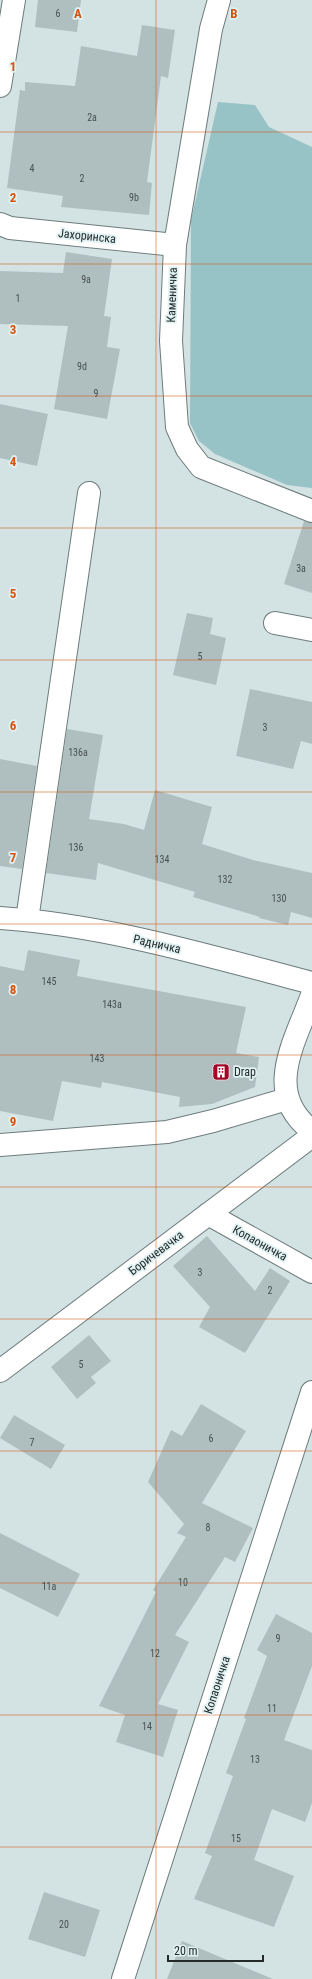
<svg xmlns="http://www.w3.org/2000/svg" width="312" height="1979" font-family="'Roboto Condensed',sans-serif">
<rect width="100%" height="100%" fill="#d3e3e4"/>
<path fill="#98c3c6" d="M218 102 255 105 269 127 312 147V488L287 485 215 454 199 441 190 423 191 220Z"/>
<path fill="#afbfc0" d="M38 0H81L77 32 35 27Z
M142 25 175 30 168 78 161 76 147 182 152 183 149 215 61 207 63 196 7 188 20 90 25 91V82L75 86 81 46 137 56Z
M66 252 112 259 104 316 111 317 107 347 120 349 107 419 54 409 68 326 0 324V271L63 273Z
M0 404 48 414 37 466 0 458Z
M304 521 312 523V593L284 584Z
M187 613 213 618 210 634 226 638 216 685 173 675Z
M250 689 312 702V744L301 741 293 769 236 756Z
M67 729 103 735 89 819 124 824 144 830 155 790 212 807 202 844 253 860 312 873V918L291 912 288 925 259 918 260 917 193 897 195 892 98 863 96 880 46 873Z
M0 759 37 766 22 869 0 866Z
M28 950 80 960 77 976 246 1007 236 1053 259 1057 255 1087 212 1104 179 1107 180 1097 102 1082 101 1088 62 1081 53 1121 0 1111V966L24 971Z
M207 1236 255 1291 270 1268 290 1281 245 1353 199 1327 210 1307 173 1266Z
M89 1335 111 1361 91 1377 96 1383 77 1399 51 1367Z
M201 1404 246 1431 202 1503 253 1528 235 1562 225 1557 175 1635 189 1642 158 1704 178 1710 163 1757 116 1742 125 1715 99 1706 156 1592 153 1590 186 1537 177 1533 184 1524 148 1482 171 1430 182 1436Z
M14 1415 65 1445 51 1469 0 1438Z
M0 1533 80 1574 58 1617 0 1588Z
M276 1614 312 1633V1666L284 1740 312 1750V1803L305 1822 272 1809 254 1860 294 1876 274 1927 194 1899 212 1856 205 1853 233 1776 226 1773 246 1719 244 1718 267 1656 257 1650Z
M44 1892 100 1910 85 1957 28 1939Z
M182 1941 273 1979H167Z"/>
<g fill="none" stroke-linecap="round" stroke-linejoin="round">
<defs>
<path id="street" d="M219 0 211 29 175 245 171 341 177 427 187 449 201 467 312 511
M0 86 14 0
M0 224 10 228 175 245
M275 623 312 630
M27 920 89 493
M312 995C295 1042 262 1093 312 1131
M0 1145 167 1132 213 1121 287 1099
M208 1214 312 1272
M0 1371 312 1136
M123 1979 312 1392"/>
<path id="secondary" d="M0 918C106 925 209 956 312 983"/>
</defs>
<use href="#street" stroke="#6d7b7c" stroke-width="24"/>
<use href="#secondary" stroke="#6d7b7c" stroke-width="24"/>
<use href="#street" stroke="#fff" stroke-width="22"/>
<use href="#secondary" stroke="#fff" stroke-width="22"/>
</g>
<path fill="none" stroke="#d4540f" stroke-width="1" stroke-opacity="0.55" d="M156 0V1979M0 132H312M0 264H312M0 396H312M0 528H312M0 660H312M0 792H312M0 924H312M0 1055H312M0 1187H312M0 1319H312M0 1451H312M0 1583H312M0 1715H312M0 1847H312"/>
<defs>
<symbol id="building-square" viewBox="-11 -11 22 22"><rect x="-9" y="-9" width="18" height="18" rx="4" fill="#a30524" stroke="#e0f1f2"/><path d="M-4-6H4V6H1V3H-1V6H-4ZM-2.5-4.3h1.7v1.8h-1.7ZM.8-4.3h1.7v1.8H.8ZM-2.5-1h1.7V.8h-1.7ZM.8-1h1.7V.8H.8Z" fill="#fff"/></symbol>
</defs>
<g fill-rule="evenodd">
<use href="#building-square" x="211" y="1062" width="20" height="20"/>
</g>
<g text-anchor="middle" stroke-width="3.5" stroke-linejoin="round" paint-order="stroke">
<g font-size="10" fill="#474f50">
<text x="58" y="17">6</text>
<text x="92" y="121">2a</text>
<text x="32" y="172">4</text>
<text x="82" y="182">2</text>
<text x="134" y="201">9b</text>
<text x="86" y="283">9a</text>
<text x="18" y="302">1</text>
<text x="82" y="370">9d</text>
<text x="96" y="397">9</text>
<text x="301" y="572">3a</text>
<text x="200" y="660">5</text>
<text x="265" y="731">3</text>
<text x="78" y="756">136a</text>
<text x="76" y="851">136</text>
<text x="162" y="863">134</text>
<text x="225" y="883">132</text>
<text x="279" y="902">130</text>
<text x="49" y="985">145</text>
<text x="112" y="1008">143a</text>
<text x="97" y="1062">143</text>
<text x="200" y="1276">3</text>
<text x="270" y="1294">2</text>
<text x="81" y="1368">5</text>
<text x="211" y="1442">6</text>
<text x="32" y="1446">7</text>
<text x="208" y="1531">8</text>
<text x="183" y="1586">10</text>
<text x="49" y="1590">11a</text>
<text x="278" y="1642">9</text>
<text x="155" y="1657">12</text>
<text x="272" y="1712">11</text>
<text x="147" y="1730">14</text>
<text x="255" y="1763">13</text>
<text x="236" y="1842">15</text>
<text x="64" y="1928">20</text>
</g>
<g font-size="12" fill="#242a2a" stroke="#e0f1f2">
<text transform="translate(87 236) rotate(6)" y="4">Јахоринска</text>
<text transform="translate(172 295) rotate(-88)" y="4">Каменичка</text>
<text transform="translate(157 944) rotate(13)" y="4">Радничка</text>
<text transform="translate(260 1243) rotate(29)" y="4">Копаоничка</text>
<text transform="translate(156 1253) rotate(-37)" y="4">Боричевачка</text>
<text transform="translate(217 1685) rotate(-72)" y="4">Копаоничка</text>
</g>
<g font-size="12" fill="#242a2a" stroke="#e0f1f2" text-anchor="start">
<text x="234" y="1076">Drap</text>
</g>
</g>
<g font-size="13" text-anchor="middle" font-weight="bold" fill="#d4540f" stroke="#e0f1f2" stroke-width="3.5" stroke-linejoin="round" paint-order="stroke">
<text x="78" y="18">A</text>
<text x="234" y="18">B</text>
<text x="13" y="71">1</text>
<text x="13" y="202">2</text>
<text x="13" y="334">3</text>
<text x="13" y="466">4</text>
<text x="13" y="598">5</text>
<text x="13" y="730">6</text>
<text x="13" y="862">7</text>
<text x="13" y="994">8</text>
<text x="13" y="1126">9</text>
</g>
<path d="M168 1955v6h95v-6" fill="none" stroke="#242a2a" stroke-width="2"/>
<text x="174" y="1955" font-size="12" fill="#242a2a" stroke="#e0f1f2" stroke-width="3" paint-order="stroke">20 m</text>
</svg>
